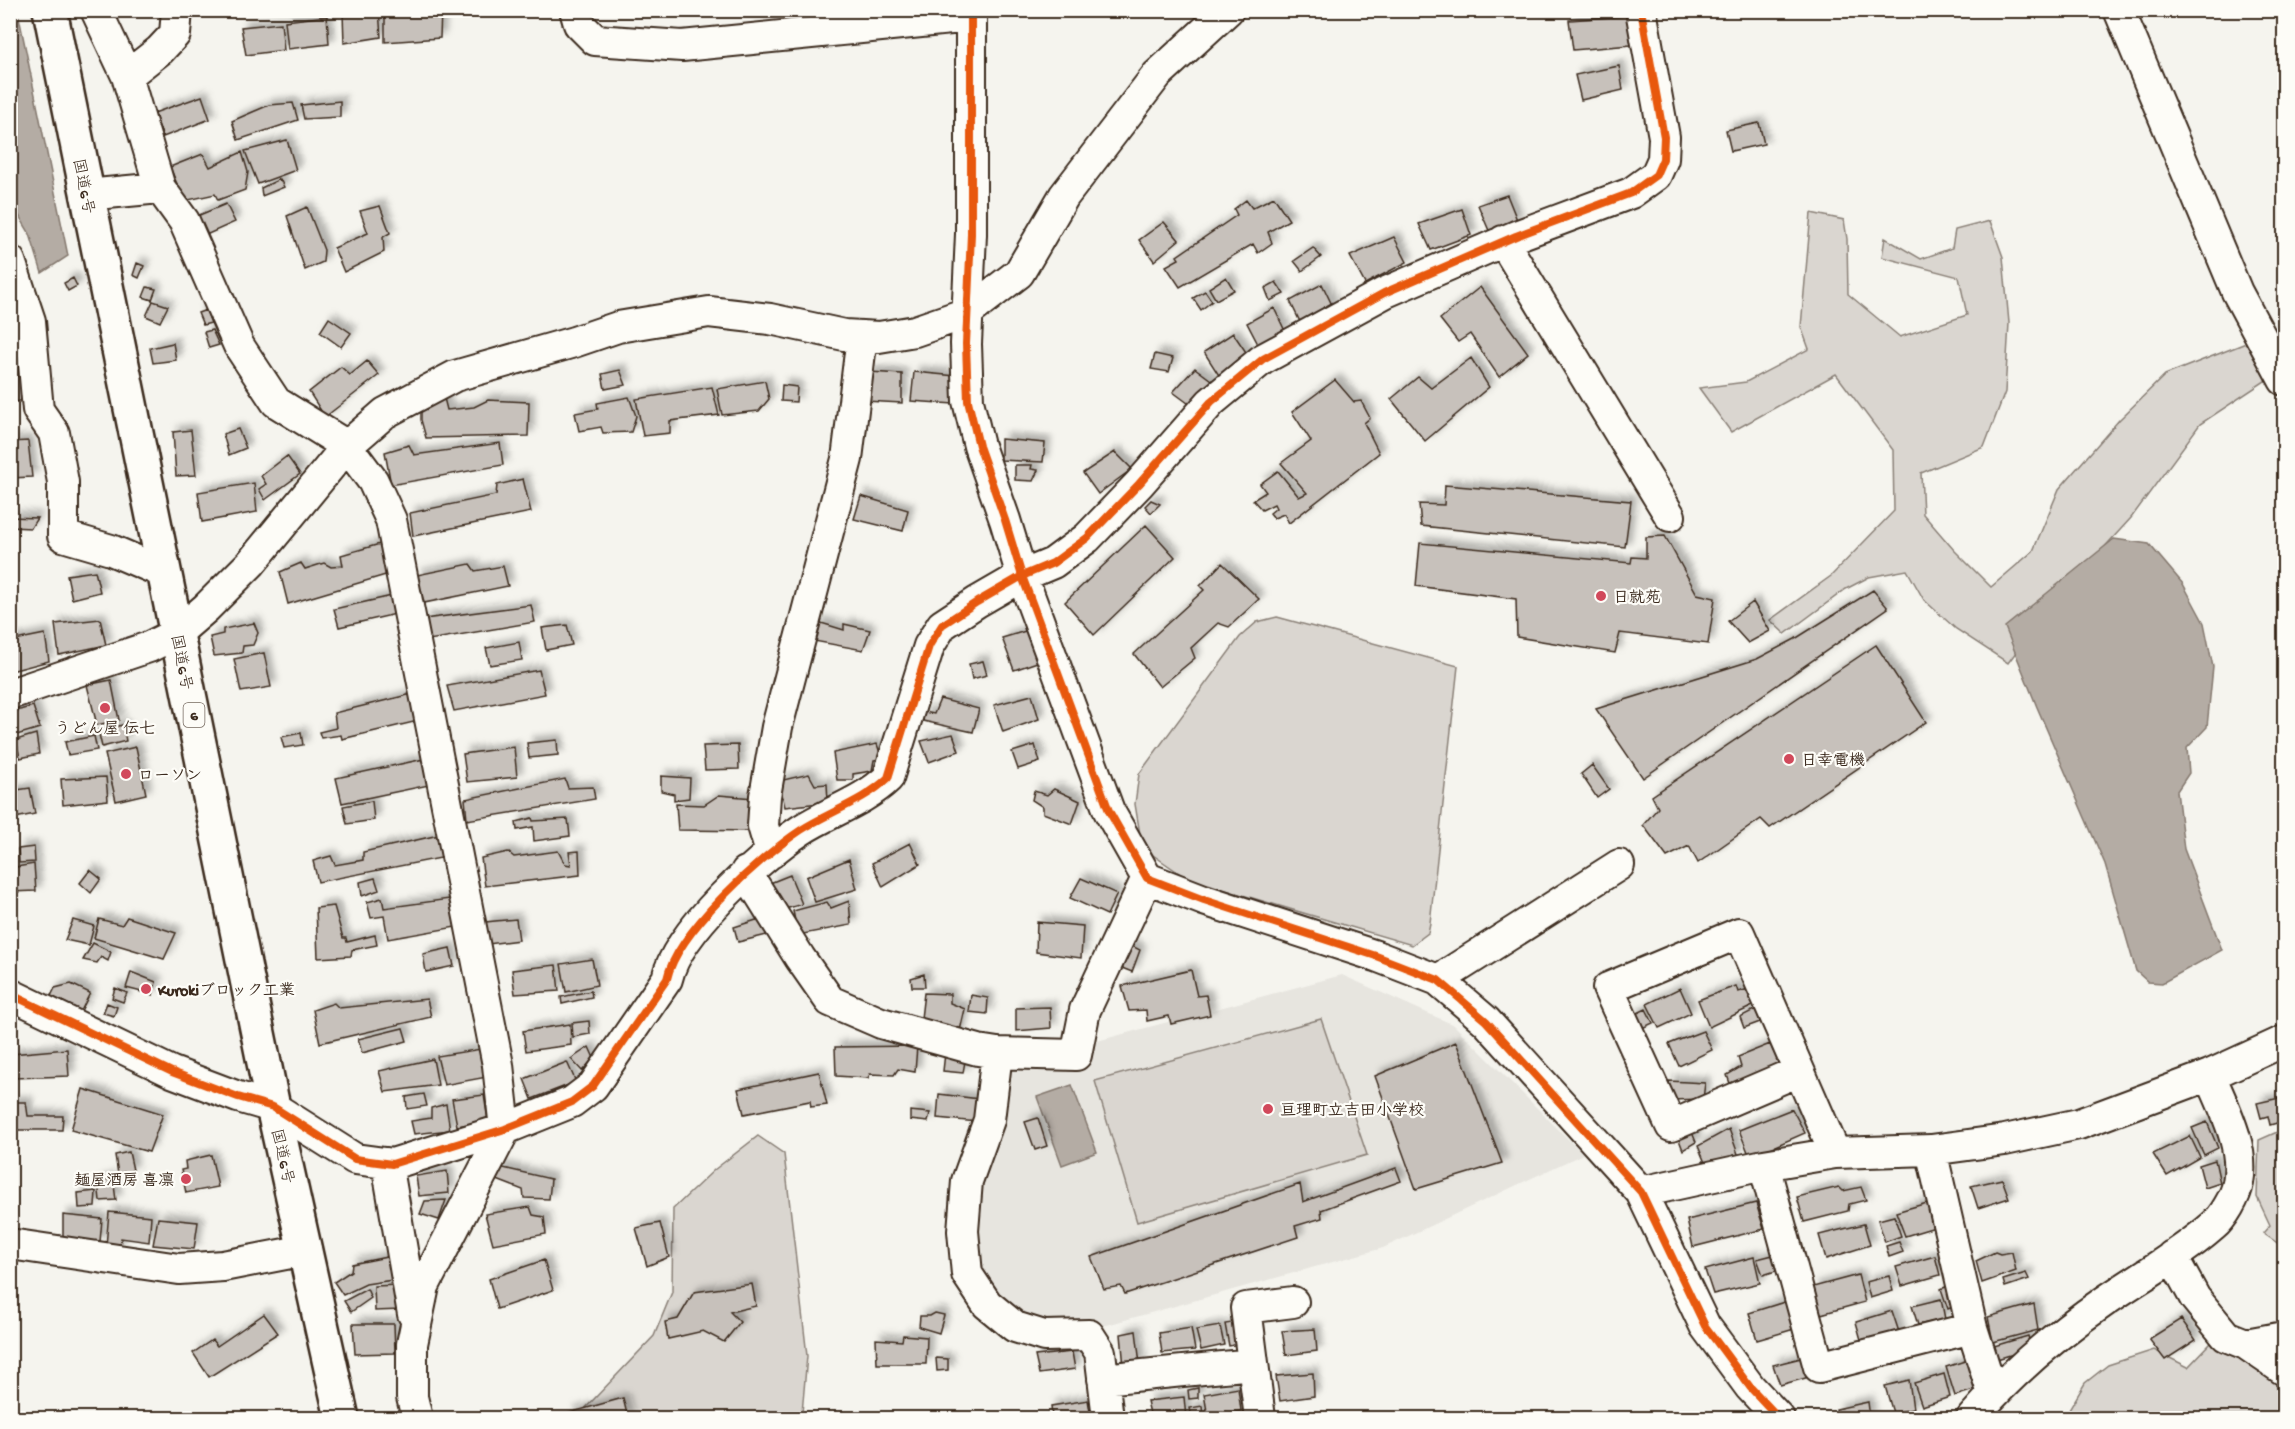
<svg xmlns="http://www.w3.org/2000/svg" width="2295" height="1429" font-family="'Gochi Hand','Klee One',sans-serif">
<defs>
<filter id="shadow"><feDropShadow dx="5.5" dy="-5.5" stdDeviation="3" flood-color="#0004"/></filter>
</defs>
<rect width="100%" height="100%" fill="#f5f4ee"/>
<filter id="ink" filterUnits="userSpaceOnUse"><feTurbulence type="fractalNoise" baseFrequency=".0167" numOctaves="2"/><feDisplacementMap in="SourceGraphic" scale="12" xChannelSelector="R" yChannelSelector="G"/><feConvolveMatrix kernelMatrix="1 2 1 2 8 2 1 2 1" color-interpolation-filters="sRGB"/></filter>
<g filter="url(#ink)">
<path fill="#e7e5df" d="M1342 975 1454 1025 1583 1154 1383 1248 1107 1325 1026 1324 977 1274 974 1188 1012 1064Z"/>
<path fill="#dad6d0" stroke="#8a8077" stroke-width="1.5" d="M1811 213 1844 220 1847 239 1848 294 1900 337 1967 315 1959 277 1882 257 1885 238 1921 259 1952 248 1955 230 1990 221 2003 257 2009 323 2005 392 1984 447 1921 473 1923 514 1954 550 1991 587 2033 551 2059 489 2119 420 2165 375 2246 343 2268 379 2200 424 2131 518 2047 610 2008 663 1956 629 1924 600 1907 570 1869 577 1846 589 1785 634 1770 620 1831 576 1894 511 1893 450 1836 374 1731 432 1699 388 1746 382 1809 349 1801 327Z
M1277 617 1458 666 1430 923 1428 933 1412 945 1188 879 1153 855 1140 834 1135 804 1139 774 1240 637 1257 622Z
M1321 1019 1367 1155 1137 1222 1095 1081Z
M2284 1129V1245L2279 1244 2263 1233 2270 1225 2257 1197 2259 1140Z
M758 1136 784 1154 807 1356 802 1413 799 1418H576L654 1336 672 1292 673 1209 714 1170Z
M2212 1342 2284 1382V1418H2071L2069 1410 2085 1383 2108 1365 2154 1350 2188 1367Z"/>
<path fill="#b4aca4" stroke="#84786e" stroke-width="1.5" d="M19 17 68 256 42 273 30 234 11 202 10 19Z
M2114 539 2149 544 2183 584 2204 623 2213 667 2207 727 2187 748 2189 773 2177 791 2184 849 2222 950 2162 983 2148 982 2136 971 2105 864 2037 707 2005 627Z
M1072 1085 1097 1152 1062 1165 1037 1097Z"/>
<path fill="#c7c1bb" stroke="#3b2a1e" stroke-width="1.5" filter="url(#shadow)" d="M367 10H379L381 37 344 43 343 13Z
M385 10H441L440 38 385 42Z
M327 16 329 44 288 49 285 21Z
M1628 16 1631 45 1573 50 1569 20Z
M281 23 284 50 246 55 241 27Z
M1619 66 1623 90 1581 100 1575 75Z
M202 96 210 119 163 137 154 113Z
M340 101V117L304 119 301 105Z
M293 103 298 120 238 140 232 121 269 105Z
M1759 123 1764 144 1731 151 1726 130Z
M287 140 296 170 258 184 245 151Z
M242 152 248 172 245 190 218 200 215 194 184 201 170 167 203 154 210 167Z
M280 179 284 187 262 196 261 188Z
M1507 195 1517 220 1490 233 1478 205Z
M1274 197 1289 220 1268 232 1272 243 1258 253 1253 244 1180 287 1166 266 1179 259 1177 256 1237 215 1234 209 1246 200 1252 208Z
M226 204 235 222 206 235 197 216Z
M380 206 390 233 383 237 384 252 344 272 334 248 368 233 360 211Z
M307 207 324 250 323 262 305 270 287 216Z
M1462 209 1471 235 1431 250 1419 224Z
M1164 222 1179 240 1154 261 1139 240Z
M1394 237 1407 262 1365 284 1350 256Z
M1313 248 1321 257 1302 271 1294 261Z
M137 263 144 266 139 278 133 275Z
M1226 277 1234 290 1216 300 1209 288Z
M73 278 77 286 68 291 64 283Z
M1276 282 1284 294 1270 301 1265 288Z
M1322 284 1333 307 1302 326 1290 301Z
M147 287 156 289 152 300 143 297Z
M1480 287 1528 353 1499 377 1470 334 1458 342 1440 319Z
M1205 291 1212 301 1201 310 1193 298Z
M153 301 168 306 160 322 146 316Z
M1274 308 1285 331 1259 346 1247 323Z
M206 310 211 323 203 325 198 313Z
M329 318 351 333 341 347 320 332Z
M212 330 219 345 209 348 204 332Z
M1233 333 1248 355 1220 377 1204 352Z
M173 343 176 360 153 363 150 348Z
M1155 354 1173 358 1169 372 1151 369Z
M1471 358 1489 387 1425 441 1391 399 1418 377 1431 388Z
M367 361 379 375 325 417 309 392 341 367 350 375Z
M1195 368 1215 383 1196 409 1173 392Z
M620 370 626 385 605 389 602 374Z
M869 372 902 374V403L865 401Z
M914 372 956 376 954 404 911 401Z
M22 375 26 399 10 404V378Z
M1335 380 1354 402 1361 401 1370 418 1364 423 1379 453 1289 523 1284 514 1274 518 1270 513 1276 508 1274 504 1262 510 1253 500 1266 492 1260 484 1278 471 1299 497 1307 493 1281 463 1311 441 1292 412Z
M765 381 769 399 759 411 722 415 717 389Z
M782 385 797 387 796 402 781 401Z
M712 387 719 415 670 421V433L643 436 636 399Z
M629 397 636 416 631 432 603 433 601 427 579 431 575 413 598 409 597 403Z
M444 398 447 410 474 407 488 400 529 402 528 436 426 438 421 420V403Z
M238 429 246 448 229 455 223 434Z
M191 430 196 475 176 476 173 432Z
M1001 439 1045 443 1043 462 1001 460Z
M28 441 32 477 10 478V442Z
M500 443 503 465 391 485 385 452 409 445 414 455Z
M1115 452 1132 469 1098 494 1083 473Z
M287 456 300 474 265 500 259 489 266 484 261 476Z
M1015 465H1032L1031 469 1038 470 1033 481 1015 480Z
M523 479 531 512 413 536 410 513 496 495 497 485Z
M254 483 257 512 202 522 198 492Z
M1445 485 1631 501 1625 547 1421 526 1419 504 1444 505Z
M861 496 908 510 903 531 854 519Z
M1151 500 1160 504 1151 513 1145 506Z
M10 517 37 518 31 528 10 527Z
M1146 525 1175 557 1094 635 1065 602Z
M1665 536 1697 594 1715 598 1708 644 1620 633 1615 653 1517 637 1516 599 1416 586 1420 543 1631 563 1632 557 1646 558V537Z
M380 544 389 574 288 604 280 572 301 563 305 569 324 563 331 567 343 566 341 555Z
M1222 563 1259 599 1229 627 1218 623 1191 648 1195 658 1160 687 1134 654 1204 590 1200 586Z
M470 564 475 571 503 566 508 586 424 603 417 575Z
M95 571 100 592 72 599 67 575Z
M1873 590 1888 608 1643 778 1596 709 1757 659 1795 639Z
M392 596 396 614 339 627 334 609Z
M1753 602 1770 631 1748 643 1728 621Z
M531 605 535 622 429 640 424 619Z
M100 619 106 645 59 655 55 624Z
M818 622 844 630V624L870 630 863 650 814 641Z
M254 623 258 633 253 645 243 646 242 653 214 656 210 637 223 634V629Z
M567 625 572 645 546 650 542 628Z
M1029 630 1040 661 1014 670 1002 638Z
M45 634 49 661 11 671 10 641Z
M519 642 522 660 490 665 486 648Z
M1876 645 1926 722 1770 828 1761 819 1698 863 1689 846 1667 857 1643 825 1658 808 1652 796Z
M264 653 271 687 241 692 234 659Z
M983 661 987 675 972 679 969 664Z
M539 670 545 694 454 711 447 686Z
M111 680 119 720 97 725 87 685Z
M412 694 418 721 342 739 341 735 321 738 319 732 336 728 334 713Z
M1032 695 1039 719 1003 732 994 705Z
M940 699 979 709 973 732 923 721 924 712 934 714Z
M33 706 40 728 10 737V713Z
M123 725 126 741 102 747 98 730Z
M301 733 303 745 284 748 281 737Z
M36 734 39 754 20 758 16 740Z
M953 734 959 751 929 762 921 741Z
M94 736 97 750 68 755 65 742Z
M557 740 558 755 529 758 527 743Z
M877 744 882 759 874 760 872 771 853 774V780H837L833 753Z
M738 745 739 769 705 770 703 746Z
M1035 745 1040 762 1018 769 1012 752Z
M136 747 146 794 116 801 105 754Z
M514 747 517 777 467 782 463 754Z
M424 759 429 785 342 803 336 778Z
M1592 765 1609 789 1597 798 1581 774Z
M809 774 815 785 827 784 828 802 785 807 779 781Z
M661 776 690 778 689 798 674 800V794L661 791Z
M106 777 108 800 63 805 61 779Z
M565 779 568 788 593 787 595 799 467 820 465 799Z
M30 788 35 814 10 819V791Z
M1054 789 1080 801 1072 824 1043 813V807L1032 800 1034 791 1047 795Z
M719 795 753 798V831L678 830 676 804 704 805Z
M372 801 374 820 347 824 343 806Z
M532 818 533 821 568 819 570 836 534 841 533 827 517 830 516 822Z
M439 835 446 857 318 882 313 861 331 856 335 865 363 860V852Z
M910 843 920 864 883 887 872 863Z
M34 847 35 862 19 863 18 849Z
M558 851 565 864 571 865 569 852 579 851 580 875 485 886 481 858 508 852 514 857Z
M849 859 857 889 815 902 806 877Z
M34 864 36 891 10 892V868Z
M90 870 101 879 91 893 80 883Z
M790 875 802 904 782 910 770 883Z
M375 878 379 890 362 896 360 882Z
M1081 878 1117 894 1107 915 1070 898Z
M382 898 384 908 449 899 456 927 388 939 384 916 371 918 367 902Z
M849 901 851 925 798 935 793 911 827 902 831 908Z
M334 906 343 938H346L347 942 375 935 377 945 352 950 351 956 318 958 316 908Z
M127 917 176 933 164 959 94 938 99 919 122 925Z
M766 917 771 934 738 942 734 927Z
M516 919 519 940 488 944 485 922Z
M73 920 94 926 89 945 65 940Z
M1037 922 1083 926 1081 958 1036 952Z
M93 943 111 952 108 961 101 957 97 963 83 960Z
M1126 943 1140 950 1132 972 1117 966Z
M450 948 454 966 426 972 423 954Z
M592 959 597 985 566 992 561 964Z
M556 965 559 991 515 994 512 970Z
M1191 970 1197 996 1206 995 1210 1015 1171 1024 1169 1016 1147 1021 1146 1010 1129 1011 1122 986Z
M131 972 156 982 153 995 126 988Z
M924 974 925 987H912L911 978Z
M71 984 90 993 81 1011 51 996 55 988Z
M1736 986 1738 992 1749 989 1755 1005 1709 1027 1698 1000Z
M115 988 127 993 123 1002 112 998Z
M1680 988 1691 1013 1659 1028 1647 1004Z
M591 991 592 997 562 1004 561 997Z
M924 993 950 994V1003L965 1009 959 1035 920 1027Z
M971 995 988 998 987 1014 969 1012Z
M427 999 431 1017 320 1043 313 1010 334 1003 339 1008Z
M107 1003 117 1007 114 1016 103 1013Z
M1050 1007 1051 1028 1016 1031V1008Z
M1646 1009 1653 1023 1640 1029 1633 1015Z
M1756 1009 1760 1022 1744 1028 1740 1017Z
M589 1021 590 1034 573 1037 572 1023Z
M570 1024 571 1045 526 1051 523 1031Z
M403 1028 407 1041 362 1053 358 1039Z
M1703 1031 1712 1050 1679 1066 1669 1044Z
M1456 1042 1502 1163 1416 1189 1375 1076Z
M1770 1044 1781 1068 1732 1089 1727 1075 1741 1067 1738 1057Z
M917 1046 915 1072 898 1069 894 1075 870 1074 868 1078 836 1076 835 1047Z
M589 1047 594 1058 582 1071 571 1059Z
M67 1049 69 1076 14 1078 11 1054Z
M481 1049 487 1077 444 1085 437 1056Z
M945 1053 966 1055 963 1073 943 1071Z
M433 1059 438 1085 385 1092 379 1071Z
M567 1062 576 1082 532 1099 524 1079Z
M819 1072 827 1105 811 1107 810 1101 744 1114 738 1089Z
M1669 1081 1705 1083 1703 1099 1670 1100Z
M83 1089 163 1114 149 1152 71 1130Z
M424 1094 427 1106 407 1109 406 1097Z
M939 1094 979 1099 977 1122 937 1118Z
M484 1095 488 1121 457 1126 452 1099Z
M2284 1097V1121L2270 1125 2268 1116 2261 1118 2257 1103Z
M10 1102H26L28 1116H63L62 1130H10Z
M446 1104 450 1130 414 1134 411 1121 431 1118V1108Z
M1792 1109 1805 1133 1750 1157 1739 1130Z
M910 1111 930 1113 928 1122 910 1120Z
M1038 1118 1047 1146 1035 1150 1025 1122Z
M2207 1122 2218 1148 2204 1155 2192 1128Z
M1729 1129 1738 1154 1706 1165 1698 1146Z
M1691 1130 1696 1142 1683 1150 1678 1137Z
M2190 1136 2200 1157 2167 1176 2153 1154Z
M129 1152 133 1170 118 1174 115 1155Z
M211 1155 218 1187 186 1193 181 1170 186 1169 185 1161Z
M2215 1160 2220 1183 2205 1188 2199 1165Z
M499 1167 551 1179 549 1199 524 1198 523 1190 497 1180Z
M1396 1168 1401 1181 1321 1210 1322 1218 1295 1226 1298 1237 1125 1294 1121 1286 1104 1289 1091 1257 1300 1184 1303 1202Z
M447 1171 449 1193 419 1196 416 1176Z
M113 1178 116 1200 100 1201 98 1181Z
M2002 1179 2009 1198 1978 1208 1971 1186Z
M1839 1187 1843 1191 1861 1187 1866 1200 1849 1204 1848 1211 1804 1222 1797 1197Z
M96 1191 95 1207 79 1208 78 1193Z
M446 1200 439 1220 420 1214 425 1201Z
M1756 1203 1764 1229 1693 1247 1687 1220Z
M1927 1203 1935 1227 1905 1236 1896 1212Z
M530 1207 533 1215 544 1217 546 1234 493 1244 485 1214Z
M109 1212 151 1216 149 1242 121 1238 120 1247 106 1246Z
M63 1215 102 1219 100 1242 63 1238Z
M1894 1216 1901 1236 1885 1242 1878 1220Z
M158 1218 198 1222 194 1249 153 1245Z
M660 1223 669 1257 647 1266 636 1228Z
M1864 1224 1870 1245 1826 1259 1819 1235Z
M1899 1242 1903 1252 1889 1257 1886 1246Z
M1995 1252 2000 1254 2012 1252 2016 1271 1982 1283 1976 1261Z
M1777 1254 1782 1269 1763 1275 1757 1259Z
M397 1255 399 1279 366 1284 343 1295 334 1282 351 1271 352 1264Z
M1935 1256 1940 1275 1902 1286 1896 1267Z
M1754 1257 1760 1283 1713 1294 1705 1270Z
M544 1260 553 1290 497 1309 489 1279Z
M2026 1273 2029 1279 2005 1287 2003 1280Z
M1858 1275 1865 1302 1821 1314 1813 1287Z
M1889 1276 1893 1291 1870 1298 1866 1282Z
M1954 1283 1960 1304 1948 1309 1941 1289Z
M752 1284 756 1306 730 1312 740 1322 724 1342 703 1331 668 1339 665 1322 678 1319 694 1292Z
M399 1285 401 1310 375 1311 374 1286Z
M367 1289 371 1298 351 1312 344 1301Z
M1794 1299 1801 1327 1757 1340 1749 1313Z
M1941 1299 1945 1319 1918 1325 1912 1306Z
M2034 1304 2038 1330 1993 1342 1988 1317Z
M1892 1311 1900 1335 1863 1347 1856 1322Z
M935 1313 944 1315 939 1333 919 1327 920 1316H930Z
M264 1314 278 1333 209 1377 193 1353 212 1340 217 1346Z
M2181 1319 2196 1340 2165 1360 2149 1339Z
M1244 1321 1246 1343 1229 1346 1225 1324Z
M353 1324H394L395 1353 355 1354Z
M1220 1326 1224 1345 1201 1350 1196 1330Z
M1191 1328 1195 1350 1162 1353 1159 1333Z
M1315 1329 1317 1351 1286 1355 1282 1331Z
M1136 1331 1140 1364 1124 1367 1121 1334Z
M903 1335 927 1337 926 1364H877L876 1339 902 1341Z
M2028 1336 2030 1344 2020 1352 1997 1359 1994 1346Z
M1072 1352 1075 1369 1039 1374 1035 1356Z
M1805 1357 1813 1376 1780 1385 1773 1365Z
M936 1358 948 1359V1370L937 1371Z
M1968 1360 1974 1390 1955 1396 1946 1367Z
M1313 1373 1314 1396 1280 1401 1276 1376Z
M1944 1374 1950 1397 1922 1406 1914 1383Z
M1909 1380 1913 1409 1893 1413 1885 1386Z
M1198 1388V1398L1189 1399 1188 1390Z
M1238 1388 1241 1411 1208 1417 1204 1394Z
M1184 1397 1186 1418H1151L1147 1401Z
M623 1398 628 1418H570L569 1413Z
M1088 1400 1091 1418H1052L1051 1406Z
M1868 1402 1870 1418H1839L1836 1409Z
M1202 1406 1203 1418H1192L1190 1408Z"/>
<g fill="none" stroke-linecap="round" stroke-linejoin="round">
<defs>
<path id="minor" d="M96 10 127 76
M575 10 579 24 595 40 682 46 971 17
M971 10V234L966 344 968 401 979 446 1005 520 1022 576 1109 811 1147 878 1204 900 1376 956 1438 980 1486 1021 1641 1192 1705 1326 1750 1387 1779 1418
M2119 10 2237 292 2284 380
M160 188 127 76 160 50 175 34 177 10
M86 195 160 188 184 221 239 346 276 402 347 446 373 481 391 520 498 1065 505 1129 424 1286 412 1344V1397L417 1418
M1503 241 1670 516
M10 261 30 321 38 410 54 433 63 482V536L111 550 165 573
M10 694 149 647 177 633 206 608 251 563 347 446 385 413 455 376 574 342 618 327 709 312 770 319 844 335 879 337 915 331 967 313 1019 273 1064 196 1157 75 1228 10
M771 853 763 826 765 796 777 727 847 459 862 336
M746 872 800 958 830 1001 881 1023 978 1050 997 1053 1076 1055 1085 1010 1147 878
M1438 980 1619 865
M10 994 172 1072 238 1097 273 1107 355 1159 392 1164 505 1129 572 1102 593 1086 667 979C677 932 760 857 801 830 829 812 864 801 888 778L929 646 942 625 977 602 1022 576 1053 563 1087 538 1139 484 1211 402 1263 359 1384 293 1516 236 1631 193 1656 175 1663 159 1664 137 1641 10
M997 1053 989 1120 967 1181 963 1231 967 1274 987 1304 1015 1327 1044 1336 1089 1335 1100 1352 1108 1418
M1799 1071 1671 1126 1608 988 1739 933 1835 1153
M1931 1150 1972 1328
M387 1163 413 1314
M1764 1165 1819 1367 1972 1328 1993 1394
M1641 1192 1764 1165 1835 1153 1931 1150 2005 1140 2079 1124 2210 1075 2284 1041
M10 1244 179 1269 223 1266 306 1250
M2172 1256 2195 1298 2226 1336 2246 1344 2284 1370
M2246 1344 2284 1337
M1103 1379 1253 1364
M1260 1418 1246 1308 1293 1302
M1972 1418C2010 1374 2057 1334 2105 1301 2140 1277 2181 1254 2213 1226 2223 1218 2236 1196 2238 1183 2245 1146 2224 1109 2210 1075"/>
<path id="highway" d="M50 10 273 1107 342 1418"/>
</defs>
<use href="#minor" stroke="#3b2a1e" stroke-width="34"/>
<use href="#highway" stroke="#3b2a1e" stroke-width="38"/>
<use href="#minor" stroke="#fdfcf7" stroke-width="30"/>
<use href="#highway" stroke="#fdfcf7" stroke-width="33"/>
<defs>
<path id="cycleway" d="M971 10V234L966 344 968 401 979 446 1005 520 1022 576 1109 811 1147 878 1204 900 1376 956 1438 980 1486 1021 1641 1192 1705 1326 1750 1387 1779 1418
M10 994 172 1072 238 1097 273 1107 355 1159 392 1164 505 1129 572 1102 593 1086 667 979C677 932 760 857 801 830 829 812 864 801 888 778L929 646 942 625 977 602 1022 576 1053 563 1087 538 1139 484 1211 402 1263 359 1384 293 1516 236 1631 193 1656 175 1663 159 1664 137 1641 10"/>
</defs>
<use href="#cycleway" stroke="#fdfcf7" stroke-width="11"/>
<use href="#cycleway" stroke="#e8590c" stroke-width="8"/>
</g>
</g>
<g fill="#d1495b" stroke="#fdfcf7" stroke-width="2">
<circle cx="1601" cy="596" r="6"/>
<circle cx="105" cy="708" r="6"/>
<circle cx="1789" cy="759" r="6"/>
<circle cx="126" cy="774" r="6"/>
<circle cx="146" cy="989" r="6"/>
<circle cx="1268" cy="1109" r="6"/>
<circle cx="186" cy="1179" r="6"/>
</g>
<g text-anchor="middle" stroke-width="4.5" stroke-linejoin="round" paint-order="stroke">
<rect fill="#fdfcf7" stroke="#75695f" stroke-width="1.5" x="183.5" y="703" width="21" height="24" rx="4.5"/>
<g font-size="15" font-weight="bold" fill="#3b2a1e">
<text x="194" y="720">6</text>
</g>
<g font-size="16" fill="#3b2a1e" stroke="#fdfcf7">
<text transform="translate(85 186) rotate(79)" y="6">国道6号</text>
<text transform="translate(183 662) rotate(79)" y="6">国道6号</text>
<text transform="translate(284 1156) rotate(77)" y="6">国道6号</text>
</g>
<g font-size="16" font-weight="bold" fill="#3b2a1e" stroke="#fdfcf7" text-anchor="start">
<text x="1613" y="602">日就苑</text>
<text x="105" y="733" text-anchor="middle">うどん屋 伝七</text>
<text x="1801" y="765">日幸電機</text>
<text x="138" y="780">ローソン</text>
<text x="158" y="995">Kurokiブロック工業</text>
<text x="1280" y="1115">亘理町立吉田小学校</text>
<text x="174" y="1185" text-anchor="end">麺屋酒房 喜凛</text>
</g>
</g>
<rect width="2295" height="1429" fill="none" stroke="#fdfcf7" stroke-width="36"/>
<rect x="18" y="18" width="2259" height="1393" fill="none" stroke="#3b2a1e" stroke-width="2" filter="url(#ink)"/>
</svg>
